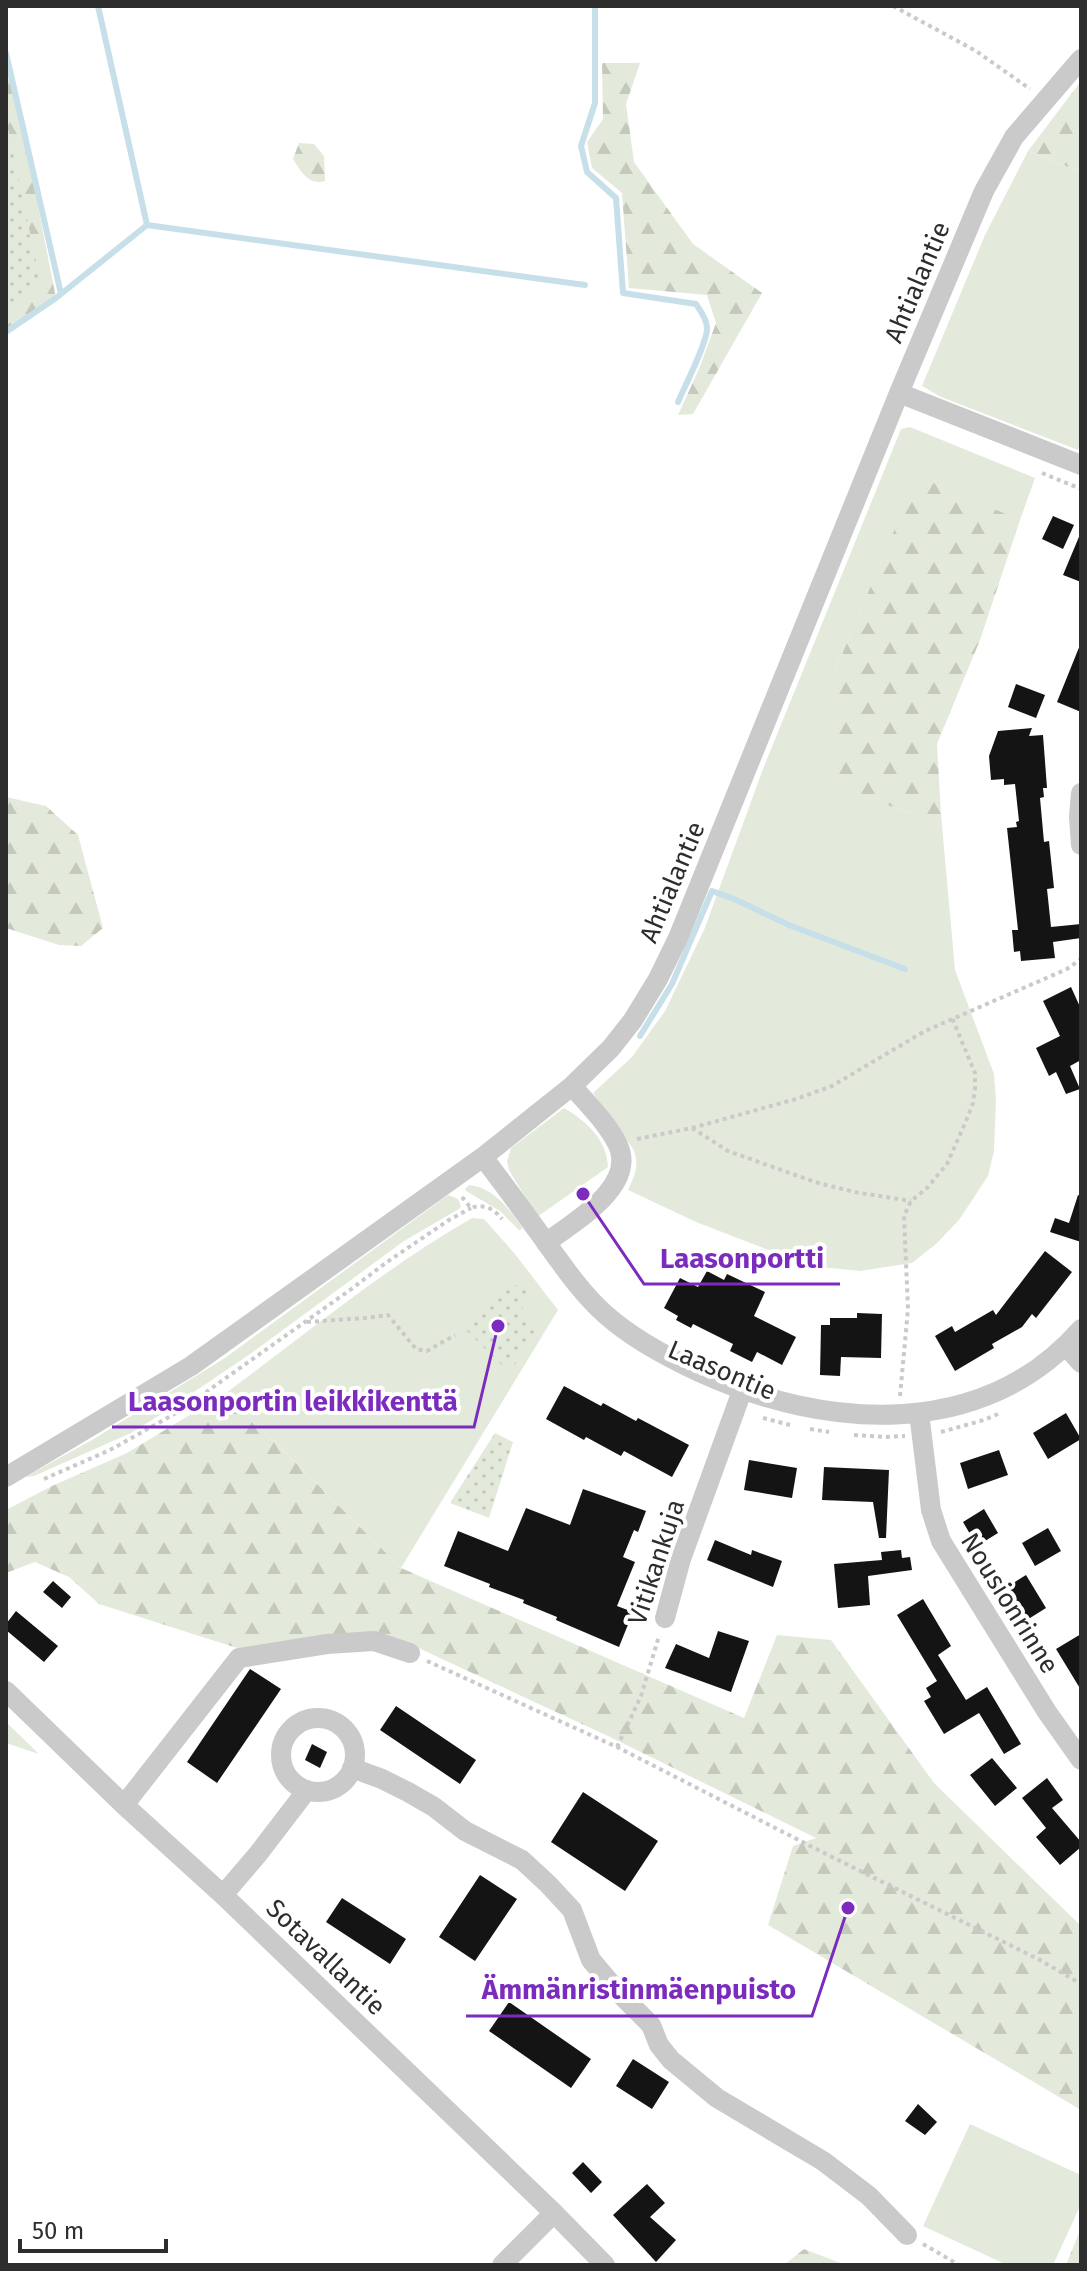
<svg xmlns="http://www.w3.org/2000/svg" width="1087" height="2271" font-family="'Fira Sans',sans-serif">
<defs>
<pattern id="forest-firs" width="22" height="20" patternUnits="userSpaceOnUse" patternTransform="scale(2)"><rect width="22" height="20" fill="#e4eadb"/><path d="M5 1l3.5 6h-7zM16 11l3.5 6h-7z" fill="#c4c9bc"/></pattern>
<pattern id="park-dots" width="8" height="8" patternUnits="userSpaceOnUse" patternTransform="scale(2)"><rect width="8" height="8" fill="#e4eadb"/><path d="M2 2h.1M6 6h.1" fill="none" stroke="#c4c9bc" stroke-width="1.8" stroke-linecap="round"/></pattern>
</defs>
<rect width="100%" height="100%" fill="#fff"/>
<path fill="#e4eadb" d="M1028 151 1081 172V440L1078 450 941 397 922 386 985 235Z
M910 427 1035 478 1020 520 917 477 835 671V786L912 814H941L955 970 994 1074 996 1100 994 1151 988 1176 959 1220 936 1244 912 1263 860 1271 810 1266 696 1222 628 1190C635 1175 640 1164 633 1149L593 1093 632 1057 665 1011 704 930 763 769 901 429Z
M564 1108C586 1121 607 1139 608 1167L537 1217 509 1170 507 1161 511 1148Z
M469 1185C493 1187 509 1209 522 1227V1229L519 1230 500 1211 466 1191 465 1189Z
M448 1195 458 1199 461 1206 459 1209 404 1241 253 1352 163 1413 131 1433 34 1476 25 1477 92 1440 225 1358Z
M472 1218 484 1219 515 1254 558 1310 401 1568 226 1393C307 1333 385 1268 472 1218Z
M6 1722 39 1754 6 1743Z
M970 2124 1081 2175V2204L1053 2265H1007L923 2226Z"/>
<path fill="url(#forest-firs)" d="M6 44 56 298 6 332Z
M602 63H640L626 104 634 162 693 244 762 293 693 414 678 415 699 369 716 323 707 295 629 288 622 193 592 168 587 142 603 119Z
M1081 81V172L1028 151Z
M299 143 314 144 324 156 325 181C308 186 300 170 293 159Z
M917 476 1020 520 980 640 937 744 941 814H912L834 786 835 671Z
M6 797 46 806 78 835 103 928 81 946 59 945 6 928Z
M226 1393 401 1568 744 1718 777 1635 831 1640 934 1783 1081 1926V2110L768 1925 793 1846 816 1838 610 1737 399 1639 361 1635 237 1648 99 1604 69 1577 35 1562 6 1573V1510L52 1486 127 1453Z
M1081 2228V2265H1066Z
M804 2249 846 2265H784Z"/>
<path fill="url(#park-dots)" d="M6 119 41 285 6 310Z
M506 1285H519L532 1297 523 1306 522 1317 538 1331 511 1370H507L464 1328Z
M495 1433 513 1442 489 1518 450 1503Z"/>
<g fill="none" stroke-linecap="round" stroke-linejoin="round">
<path stroke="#c7dfe9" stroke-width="6" d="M98 6 147 225
M595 6V103L581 146 587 172 616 198 623 293 696 304C700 310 707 319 707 328 708 341 684 388 678 402
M6 53 61 294
M6 332 56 298 147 225 585 285
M640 1036 672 984 712 891 734 899 789 925 905 969"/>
</g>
<path fill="#141414" d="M1053 516 1074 525 1063 549 1042 539Z
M1081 532V582L1063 575Z
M1080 645H1081V712L1057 702Z
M1016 684 1045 695 1036 718 1008 707Z
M1032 728 1029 736 1043 735 1047 788H1043L1044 797 1040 798 1044 842 1049 841 1054 888 1047 889 1051 927 1081 924V938L1053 942 1055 958 1021 961 1020 951 1014 952 1012 930H1018L1007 828 1017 827 1016 822 1019 821 1015 784 1004 785V779L991 780 989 756 998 731Z
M1071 987 1081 1009V1060L1070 1066 1080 1089 1066 1094 1056 1072 1049 1076 1036 1048 1060 1036 1043 1001Z
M1078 1195 1081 1196V1242L1050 1232 1055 1218 1069 1223Z
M1045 1251 1072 1272 1036 1318 1032 1314 1022 1327 992 1344 994 1348 955 1371 935 1336 952 1326 955 1332 993 1310 996 1315Z
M707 1271 724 1280 727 1274 765 1292 754 1316 796 1337 782 1365 757 1352 752 1362 730 1351 733 1344 693 1324 691 1328 676 1320 678 1316 664 1308 680 1278 698 1287Z
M857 1313 882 1314 881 1358 841 1357 840 1376 820 1375 821 1325H830V1318H857Z
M564 1386 601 1406 603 1403 636 1421 638 1418 689 1445 672 1477 624 1451 621 1456 586 1437 584 1440 546 1419Z
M1066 1413 1081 1439 1048 1459 1033 1433Z
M999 1450 1008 1475 968 1489 960 1463Z
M749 1460 797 1468 792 1498 744 1490Z
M824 1467 889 1470 886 1538H879L873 1502 822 1500Z
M583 1489 646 1511 638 1532 634 1530 623 1557 635 1562 617 1606 633 1612 619 1647 556 1620 557 1617 523 1603 524 1600 489 1587 490 1584 444 1566 458 1531 508 1551 526 1508 570 1525Z
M984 1509 998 1533 977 1546 963 1522Z
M1048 1528 1061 1551 1035 1566 1022 1543Z
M715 1540 751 1555 752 1550 782 1561 773 1587 707 1560Z
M901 1550 902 1558 910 1557 912 1570 868 1576 870 1605 838 1608 834 1564 882 1560 881 1552Z
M1026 1575 1046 1608 1022 1623 1002 1590Z
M53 1581 71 1597 62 1608 43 1592Z
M923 1599 951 1646 938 1655 966 1700 987 1687 1021 1744 1004 1754 979 1713 944 1734 924 1701 931 1697 926 1688 937 1681 897 1615Z
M16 1611 58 1646 44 1662 6 1630V1624Z
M718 1631 749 1641 731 1692 665 1668 676 1644 709 1658Z
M1081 1634V1690L1056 1649Z
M250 1669 281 1689 217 1783 187 1762Z
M396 1706 476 1760 460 1784 380 1730Z
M312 1744 327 1752 320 1768 305 1760Z
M992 1758 1017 1788 995 1806 970 1775Z
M1047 1778 1063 1800 1052 1808 1081 1842V1847L1060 1865 1036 1837 1046 1828 1022 1798Z
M583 1792 658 1841 625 1891 551 1842Z
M480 1875 517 1899 475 1961 439 1937Z
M342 1898 406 1939 390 1964 326 1922Z
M509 2002 591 2059 571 2088 489 2031Z
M633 2059 669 2082 652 2109 616 2086Z
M918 2104 937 2122 925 2135 905 2121Z
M583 2162 602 2182 591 2193 572 2173Z
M647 2184 665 2203 650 2217 676 2240 656 2262 613 2215Z"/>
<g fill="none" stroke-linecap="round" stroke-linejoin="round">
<path stroke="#cacaca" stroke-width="4" stroke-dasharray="4 4" stroke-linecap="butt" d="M893 6 976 51 1030 89
M1042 473 1081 489
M692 1128 728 1151 815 1182 854 1192 911 1201
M637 1139 692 1128 796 1099 832 1086 925 1031 1067 969 1081 959
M462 1197 471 1208C484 1203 494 1209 502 1219
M307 1322 365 1318 388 1315 416 1349 427 1351 455 1335
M900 1396 908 1309 904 1216 911 1201 927 1188 947 1164 966 1121 973 1103 975 1088V1073L952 1018
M763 1418 790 1425
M810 1429 829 1432
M941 1432 984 1420 998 1414
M854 1435 885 1437 905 1436
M44 1479 110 1450 178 1412 350 1290 387 1262 449 1220 471 1208
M427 1661 617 1747 826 1854 1040 1960 1081 1984
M617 1747 641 1696 659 1636
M923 2244 959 2265"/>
<path stroke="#cacaca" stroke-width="20" d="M899 393 1081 465
M1081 793 1079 817 1081 845
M483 1157C501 1181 520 1206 537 1230 559 1260 579 1291 606 1315 633 1339 667 1357 699 1372 824 1429 982 1442 1081 1329
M546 1243C573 1222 637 1187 618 1145 607 1123 588 1104 572 1086
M1066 1346 1081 1363
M919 1413 931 1510 941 1541 1047 1712 1081 1760
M6 1477 191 1366 483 1157 572 1086 611 1048 633 1020 658 979 678 938 899 393 984 191 1014 137 1081 59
M665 1618 681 1559 742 1391
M6 1691 124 1805 223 1895 554 2213 605 2265
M281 1755a37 37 0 1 1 74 0a37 37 0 1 1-74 0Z
M352 1768 382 1779 408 1792 434 1807 465 1831 522 1860 548 1884 572 1910 591 1960 619 1993 651 2025 659 2045 671 2060 717 2098 823 2161 869 2196 907 2235
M124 1805 239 1658 327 1644 374 1641 410 1653
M223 1895 258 1854 307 1790
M502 2265 554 2213"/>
</g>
<g text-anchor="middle" stroke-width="8" stroke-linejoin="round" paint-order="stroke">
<g font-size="26" fill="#2d2d2d" stroke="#fff">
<text transform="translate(917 282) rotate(-67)" y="9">Ahtialantie</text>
<text transform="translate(672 882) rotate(-67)" y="9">Ahtialantie</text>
<text transform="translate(722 1370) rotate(23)" y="9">Laasontie</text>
<text transform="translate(656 1562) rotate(-72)" y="9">Vitikankuja</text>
<text transform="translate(1010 1603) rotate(58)" y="9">Nousionrinne</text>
<text transform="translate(326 1957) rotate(44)" y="9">Sotavallantie</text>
</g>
</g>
<path fill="none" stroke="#7b2cbf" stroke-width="3" d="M583 1194L644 1284H840M498 1326L474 1427H112M848 1908L812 2016H466"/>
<g fill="#7b2cbf" stroke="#fff" stroke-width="3">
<circle cx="583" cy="1194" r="8"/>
<circle cx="498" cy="1326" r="8"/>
<circle cx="848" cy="1908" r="8"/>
</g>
<g font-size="28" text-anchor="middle" font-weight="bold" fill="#7b2cbf" stroke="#fff" stroke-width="8" stroke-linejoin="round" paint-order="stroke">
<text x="742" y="1268">Laasonportti</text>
<text x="293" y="1411">Laasonportin leikkikenttä</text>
<text x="639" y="1999">Ämmänristinmäenpuisto</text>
</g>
<rect width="1087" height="2271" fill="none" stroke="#2d2d2d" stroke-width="16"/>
<path d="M20 2239v12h146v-12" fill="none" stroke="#2d2d2d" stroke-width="4"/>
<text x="32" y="2239" font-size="24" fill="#2d2d2d" stroke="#ffffff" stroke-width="6" paint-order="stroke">50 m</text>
</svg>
